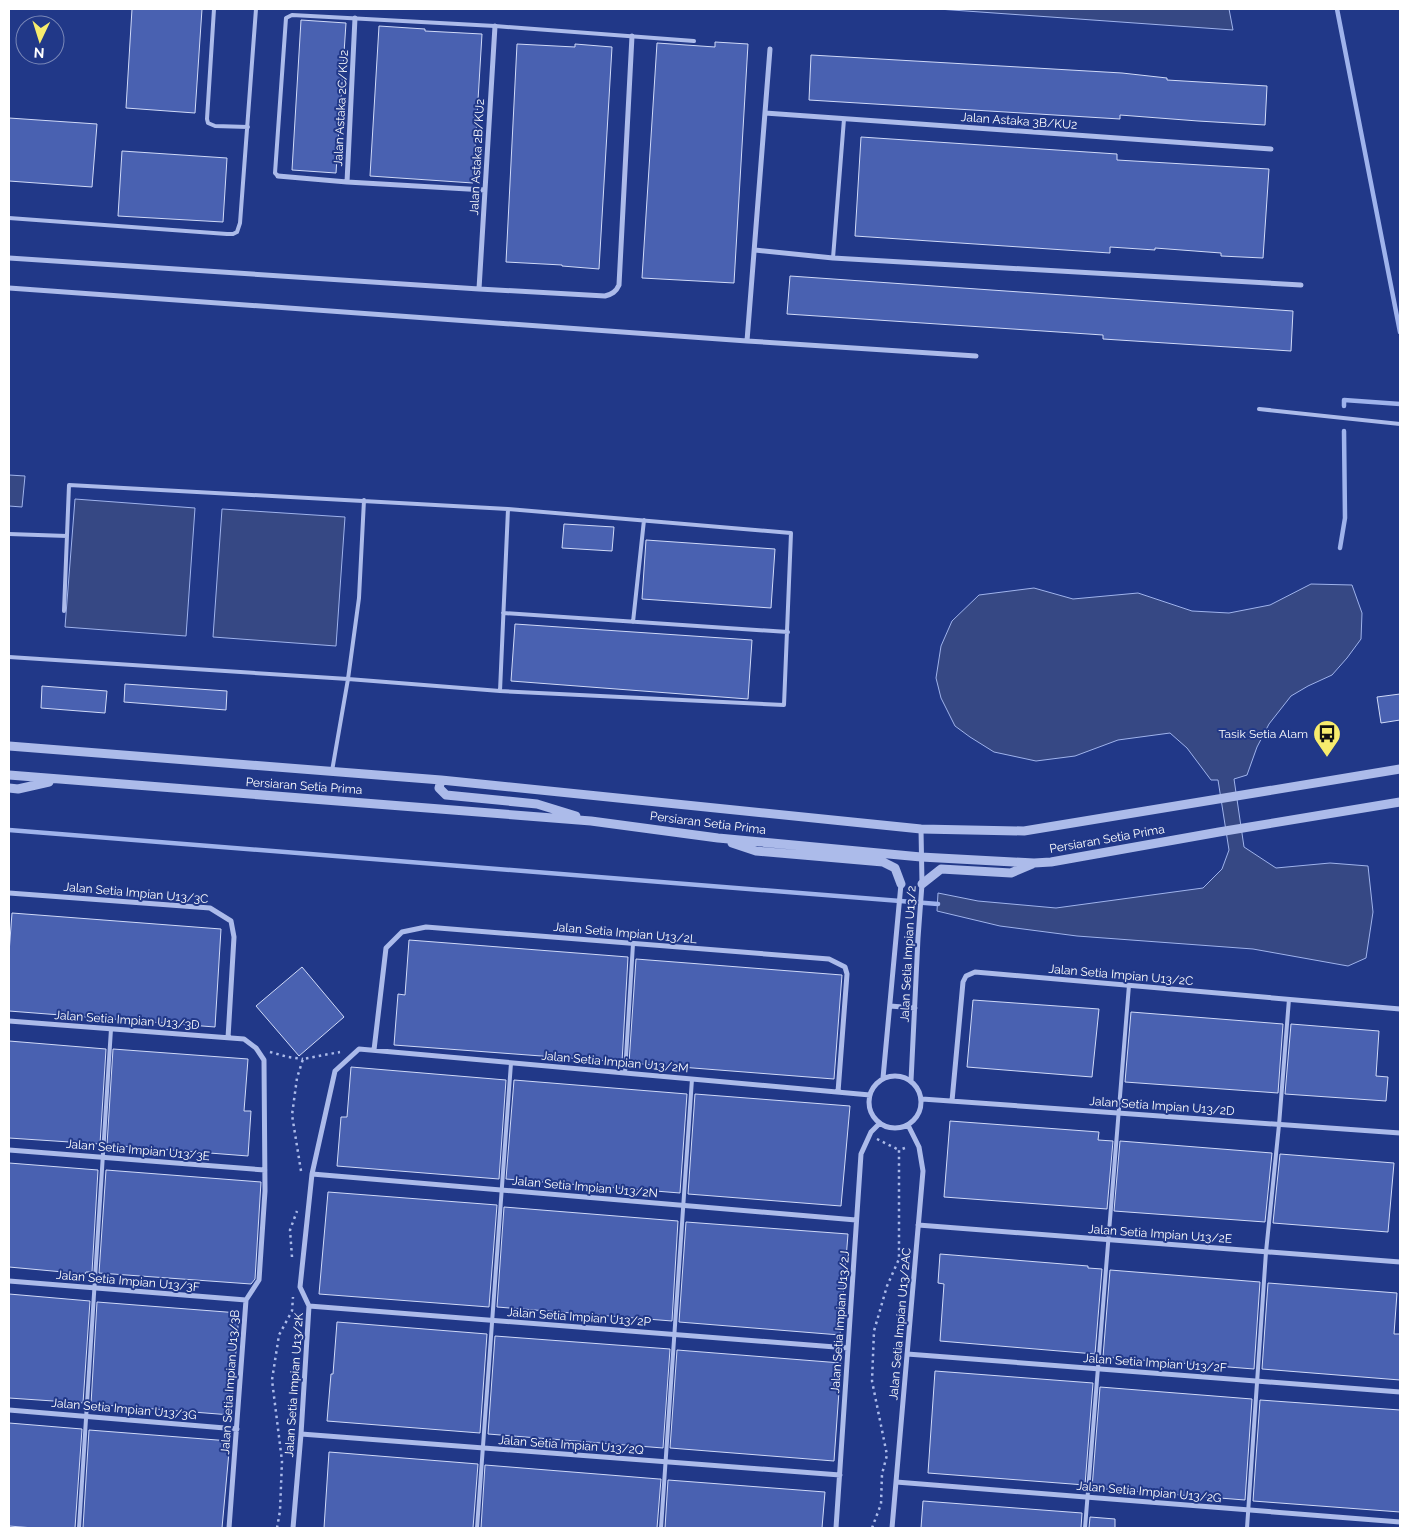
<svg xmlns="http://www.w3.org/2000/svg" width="1409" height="1537" font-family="Raleway,sans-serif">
<rect width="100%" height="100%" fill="#213888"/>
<path fill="#364884" stroke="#9fb3ec" d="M938 9H1229L1233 30Z
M9 475 25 476 22 507 9 506Z
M75 499 195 508 186 636 65 627Z
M222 509 345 517 336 646 213 637Z
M1311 584 1352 585 1362 613 1361 639 1347 658 1332 675 1308 686 1291 696 1269 724 1257 747 1247 775 1234 779 1244 847 1276 868 1330 863 1368 866 1373 912 1366 958 1348 966 1253 949 1077 936 1000 926 937 911 938 893 978 901 1056 908 1203 888 1222 869 1229 850 1218 780H1211L1187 748 1170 733 1118 740 1075 756 1036 761 994 752 970 737 955 726 941 698 936 678 941 646 952 621 979 595 1034 588 1073 599 1138 593 1192 611 1229 613 1270 605Z"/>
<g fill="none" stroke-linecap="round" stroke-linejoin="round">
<path stroke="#9fb3ec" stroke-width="4.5" d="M1337 9 1400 332
M1344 406V400L1400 404
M1340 548 1345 518 1344 431
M9 830 938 904"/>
</g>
<path fill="#4961b1" stroke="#d0daf8" d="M132 9H202L195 113 126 108Z
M301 20 346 23 336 173 292 170Z
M379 26 425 29V31L482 34 473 183 370 176Z
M715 42 748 44 734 283 642 278 657 43 715 47Z
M517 44 575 47V44L612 47 599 269 562 266V265L506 262Z
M811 55 1122 73 1167 78V80L1267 86 1265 125 1198 121 1120 115V119L809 100Z
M9 118 97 124 92 187 9 181Z
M861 137 1117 154V160L1269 169 1263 258 1221 256V253L1155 248V250L1110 247V253L855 236Z
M122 151 227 158 223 222 118 216Z
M790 276 1293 311 1291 351 1103 339V335L787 314Z
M564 524 614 527 612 551 562 548Z
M646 540 775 549 771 608 642 599Z
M515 624 752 640 748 699 511 681Z
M125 684 227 691 226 710 124 702Z
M42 686 107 691 105 713 41 708Z
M1400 694V720L1381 723 1377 697Z
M12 913 221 929 215 1027 9 1011V953Z
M409 940 628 957 622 1062 394 1045 398 994 405 995Z
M636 959 842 975 834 1079 629 1063Z
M302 967 344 1017 299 1056 256 1006Z
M973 1000 1099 1009 1092 1077 967 1067Z
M1131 1012 1283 1024 1278 1093 1125 1082Z
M1291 1024 1379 1031 1376 1076 1388 1077 1386 1101 1285 1094Z
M9 1041 106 1049 100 1144 9 1138Z
M113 1049 248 1059 244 1111H251L248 1156 107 1145Z
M351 1067 506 1080 499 1179 337 1166 341 1117H347Z
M514 1080 687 1094 680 1193 506 1179Z
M695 1094 850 1106 841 1206 688 1194Z
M950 1121 1099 1132 1098 1140 1113 1141 1107 1209 944 1197Z
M1120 1141 1272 1153 1265 1222 1114 1211Z
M1280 1154 1394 1163 1388 1232 1273 1223Z
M9 1163 98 1170 92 1272H86L85 1274 9 1267Z
M106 1170 261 1182 255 1279 251 1284 99 1273Z
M328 1192 497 1205 489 1307 319 1294Z
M504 1207 678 1221 672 1321 497 1307Z
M686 1222 848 1234 840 1335 679 1322Z
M940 1254 1088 1266V1268L1102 1269 1095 1354 940 1341 944 1284 938 1283Z
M1110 1270 1260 1282 1254 1369 1103 1357Z
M1268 1283 1397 1293 1394 1334H1400V1380L1262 1369Z
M9 1294 90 1301 83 1403 9 1398Z
M97 1302 239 1313 231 1415 91 1404Z
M337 1322 487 1334 480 1433 327 1421 331 1374H333Z
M495 1336 670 1349 663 1448 488 1434Z
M677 1350 841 1363 834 1461 670 1448Z
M935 1371 1093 1383 1085 1485 928 1473Z
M1100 1387 1252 1399 1245 1500 1092 1488Z
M1260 1400 1400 1410V1512L1253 1501Z
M9 1423 82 1429 75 1528H34L9 1526Z
M89 1430 230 1441 222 1528H83Z
M329 1452 478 1464 473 1528H324Z
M485 1465 659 1479H661L657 1528H481Z
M668 1480 825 1492 822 1528H665Z
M923 1501 1082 1513 1081 1528H921Z
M1090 1517 1115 1519V1528H1089Z"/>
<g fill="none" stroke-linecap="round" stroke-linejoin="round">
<path stroke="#acbbea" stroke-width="2.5" stroke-dasharray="2.5 4" stroke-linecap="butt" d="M270 1052 288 1057 303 1059
M877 1139 899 1150
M301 1171 292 1115 297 1078 303 1059 340 1052
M292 1257 290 1230 297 1211
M277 1528 280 1511 282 1461 272 1380 279 1335 292 1311 293 1297
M872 1528 881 1504 882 1474 887 1455 872 1381 874 1331 887 1286 899 1259V1150L908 1147"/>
<path stroke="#acbbea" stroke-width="4" d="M214 9 207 119 208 123 215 126 248 127
M278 176 275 173 286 18 292 15 495 26 694 41
M9 218 227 234H233L237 232 240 223 256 9
M833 258 844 119
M1259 409 1400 424
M9 534 67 536
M503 613 788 632
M633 622 644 520
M9 657 348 679 500 691 784 705 791 533 508 509 69 485 64 611
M500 691 508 509
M332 771 348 679 359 598 364 500
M625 1073 633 944
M79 1528 111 1029
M477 1528 511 1063
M661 1528 692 1079
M1085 1528 1129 985
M1247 1528 1266 1252 1279 1125 1289 999"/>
<path stroke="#acbbea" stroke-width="5" d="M355 18 347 182 485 190
M765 113 1271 149
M278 176 347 182
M755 250 833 258 1301 285
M9 258 479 289 605 296C612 294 616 292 619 285L632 36
M9 288 747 341 976 356
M479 289 495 26
M747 341 770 49
M9 893 210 908 231 921 234 937 228 1038
M890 1006 915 1008
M9 1021 244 1039 256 1048 264 1060 265 1191 259 1280 246 1300 229 1528
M374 1050 386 948 402 932 426 927 829 959 845 967 847 974 838 1092
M869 1102a26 26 0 1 1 52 0a26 26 0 1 1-52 0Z
M883 1078 901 884
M911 1081 918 938 922 884 921 829
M922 1099 1400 1133
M952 1101 963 982 966 976 975 972 1400 1009
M9 1150 265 1170
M312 1174 856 1220
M918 1225 1400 1262
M9 1281 246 1300
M309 1306 848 1348
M907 1354 1400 1392
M9 1410 237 1429
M301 1434 840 1475
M896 1482 1400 1522
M293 1528 301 1434 309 1306 300 1287 312 1174 335 1071 359 1049 870 1095
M836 1528 861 1154 871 1132 880 1123
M892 1528 923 1171 919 1147 908 1125"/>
<path stroke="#acbbea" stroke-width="9" d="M9 746 441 780 921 829 1024 831 1400 769
M9 775 591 821 718 838 921 857 1034 863 1051 862 1219 832 1400 802
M441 780 439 788 446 795 537 804 576 816
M9 788 18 789 49 782
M732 843 756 851 883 862 895 868 901 884
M922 884 941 869 1011 873 1032 864"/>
</g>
<defs>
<symbol id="bus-pin" viewBox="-11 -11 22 30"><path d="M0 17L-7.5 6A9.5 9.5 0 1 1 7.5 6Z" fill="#f7ec6d" stroke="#213888"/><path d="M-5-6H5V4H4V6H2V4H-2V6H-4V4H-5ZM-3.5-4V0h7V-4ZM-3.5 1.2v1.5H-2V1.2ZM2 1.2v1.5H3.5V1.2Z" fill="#111"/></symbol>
</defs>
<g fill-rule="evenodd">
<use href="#bus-pin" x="1311" y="718" width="32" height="43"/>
</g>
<g text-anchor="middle" stroke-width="4" stroke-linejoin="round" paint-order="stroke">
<g font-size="12" fill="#fff" stroke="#213888">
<text transform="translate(341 108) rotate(-87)" y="4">Jalan Astaka 2C/KU2</text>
<text transform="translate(1019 121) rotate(4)" y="4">Jalan Astaka 3B/KU2</text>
<text transform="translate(477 157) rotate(-87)" y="4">Jalan Astaka 2B/KU2</text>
<text transform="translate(304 786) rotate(4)" y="4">Persiaran Setia Prima</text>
<text transform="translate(708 823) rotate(7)" y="4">Persiaran Setia Prima</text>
<text transform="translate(1107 839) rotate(-10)" y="4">Persiaran Setia Prima</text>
<text transform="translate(136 893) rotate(5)" y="4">Jalan Setia Impian U13/3C</text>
<text transform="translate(625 933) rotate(5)" y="4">Jalan Setia Impian U13/2L</text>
<text transform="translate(908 954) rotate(-87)" y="4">Jalan Setia Impian U13/2</text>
<text transform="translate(1121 975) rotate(5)" y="4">Jalan Setia Impian U13/2C</text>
<text transform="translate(127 1020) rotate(4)" y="4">Jalan Setia Impian U13/3D</text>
<text transform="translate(615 1062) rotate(5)" y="4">Jalan Setia Impian U13/2M</text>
<text transform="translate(1162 1106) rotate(4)" y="4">Jalan Setia Impian U13/2D</text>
<text transform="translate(138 1150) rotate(5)" y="4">Jalan Setia Impian U13/3E</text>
<text transform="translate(585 1187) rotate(5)" y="4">Jalan Setia Impian U13/2N</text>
<text transform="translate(1160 1234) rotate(4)" y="4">Jalan Setia Impian U13/2E</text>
<text transform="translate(128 1281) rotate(5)" y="4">Jalan Setia Impian U13/3F</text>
<text transform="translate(579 1317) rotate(4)" y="4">Jalan Setia Impian U13/2P</text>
<text transform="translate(840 1322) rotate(-86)" y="4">Jalan Setia Impian U13/2J</text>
<text transform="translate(900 1324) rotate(-85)" y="4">Jalan Setia Impian U13/2AC</text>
<text transform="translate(1155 1363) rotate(4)" y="4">Jalan Setia Impian U13/2F</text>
<text transform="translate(230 1382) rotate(-86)" y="4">Jalan Setia Impian U13/3B</text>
<text transform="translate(294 1385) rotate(-86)" y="4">Jalan Setia Impian U13/2K</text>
<text transform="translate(124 1409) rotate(5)" y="4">Jalan Setia Impian U13/3G</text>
<text transform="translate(571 1445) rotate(4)" y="4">Jalan Setia Impian U13/2Q</text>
<text transform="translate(1149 1492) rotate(5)" y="4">Jalan Setia Impian U13/2G</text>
</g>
<g font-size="12" fill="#fff" stroke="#213888" text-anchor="end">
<text x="1308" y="738">Tasik Setia Alam</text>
</g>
</g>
<rect width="1409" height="1537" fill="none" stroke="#ffffff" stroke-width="20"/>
<g transform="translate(40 40) rotate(184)"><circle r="24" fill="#213888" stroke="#7a88b8"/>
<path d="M0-4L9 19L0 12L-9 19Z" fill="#f7ec6d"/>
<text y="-8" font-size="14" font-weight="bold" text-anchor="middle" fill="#ffffff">N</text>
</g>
</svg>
